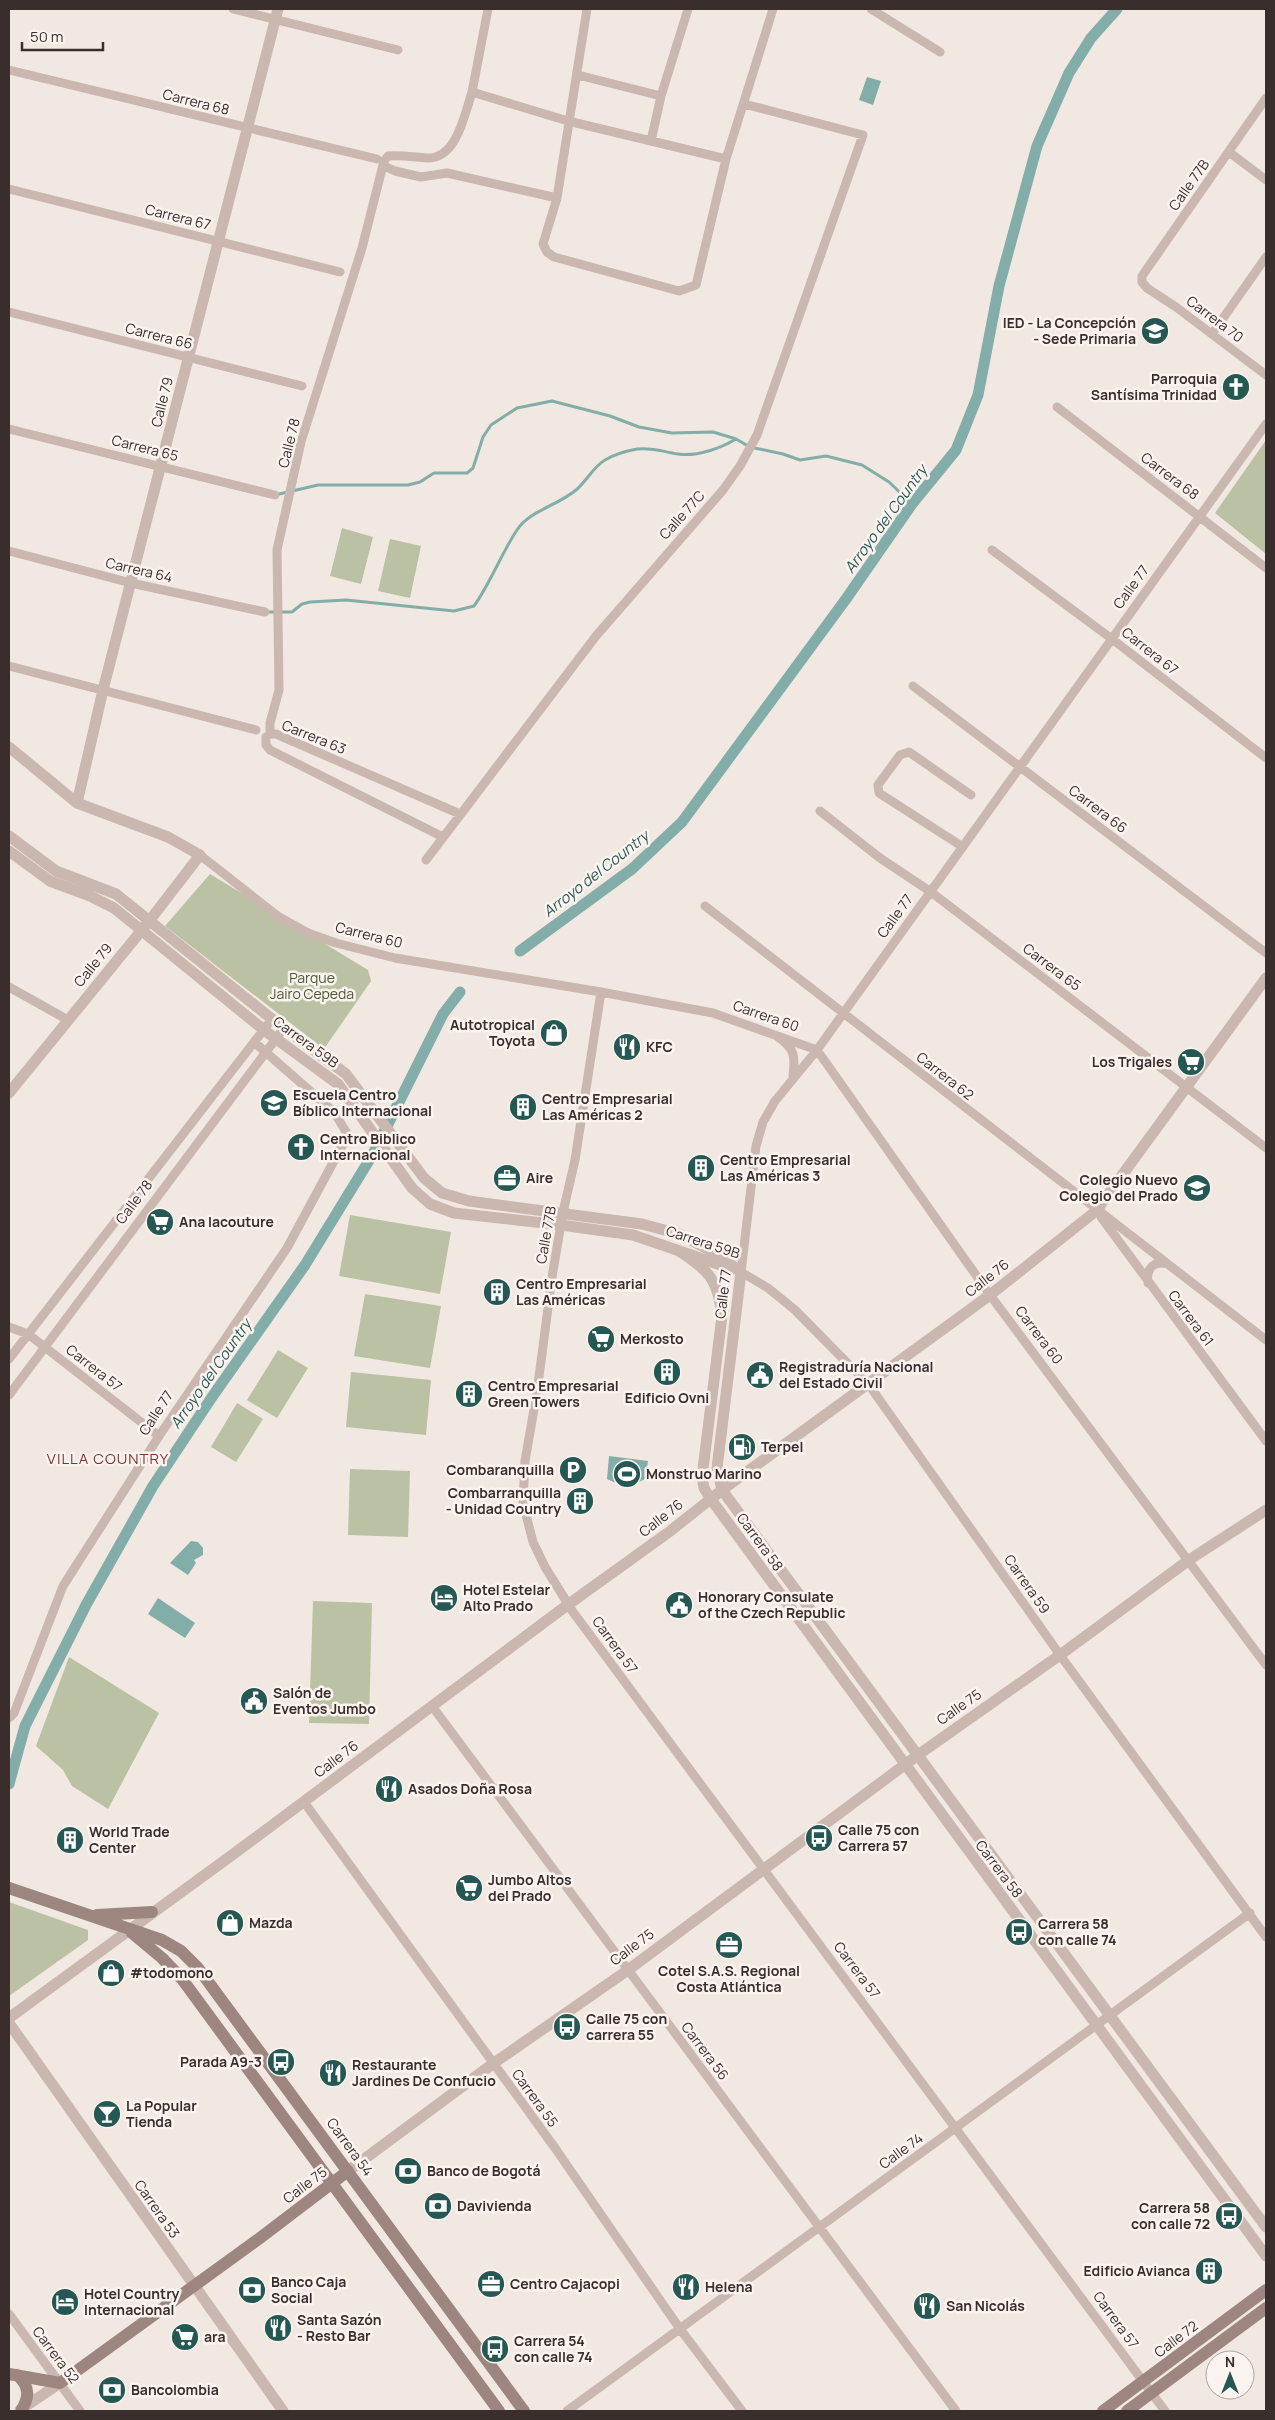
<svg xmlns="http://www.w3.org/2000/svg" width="1275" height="2420" font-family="Manrope,sans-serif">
<rect width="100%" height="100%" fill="#f2e8e2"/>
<path fill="#bbc1a3" d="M1266 440V554L1215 513Z
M342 528 373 537 361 584 330 576Z
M390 539 421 546 410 598 378 591Z
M210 874 368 970 371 981 324 1049 165 926Z
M350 1215 451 1232 440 1294 339 1276Z
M365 1294 441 1306 430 1368 354 1356Z
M278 1350 308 1368 277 1418 247 1400Z
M351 1372 431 1380 426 1435 346 1427Z
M237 1403 263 1419 236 1462 211 1447Z
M350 1469 410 1471 408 1537 348 1535Z
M313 1601 372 1603 369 1724 309 1723Z
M69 1657 159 1713 108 1809 72 1786 63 1770 36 1746Z
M9 1902 88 1930V1940L9 1996Z"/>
<path fill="#83ada8" d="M867 77 881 81 873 105 859 100Z
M609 1456 648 1461 645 1479C630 1487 622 1486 607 1479Z
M191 1541 198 1542 203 1548V1555L194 1560 196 1563 188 1575 170 1563Z
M158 1598 195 1623 185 1638 148 1614Z"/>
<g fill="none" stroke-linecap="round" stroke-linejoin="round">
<path stroke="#83ada8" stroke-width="3" d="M275 495 318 485H408L420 482 434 473H467L473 468 483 437 491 425 517 408 552 401 610 416 639 427 672 433 713 432 736 439 750 447 783 454 800 460 826 456 862 465 889 482 912 504
M265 612H292L302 604 310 602 346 600 454 611 474 606C491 582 501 554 517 530 529 511 557 506 576 490 586 482 593 467 605 460 615 454 626 451 637 449 654 447 663 452 678 454 697 457 721 448 736 439"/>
<path stroke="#83ada8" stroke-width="11" d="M520 951 632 869 682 822 846 599 912 504 956 450 978 395 999 286 1037 146 1069 73 1091 38 1117 9
M9 1784 25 1726 86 1605 153 1486 212 1397 305 1265 373 1154 443 1014 460 992"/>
<path stroke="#cab7af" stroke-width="9" d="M233 9 398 50
M587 9 557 198 543 244 547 252 554 257 679 291 696 285 726 159 773 9
M871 9 940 52
M9 70 377 159
M578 75 661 96 651 141
M472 92 488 9
M661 96 688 9
M1266 98 1142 276V282L1147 288 1176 307 1266 375
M1229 152 1266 180
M384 166 395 171 421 177 447 173 557 198
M9 189 340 272
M9 312 302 386
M1212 334 1266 257
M1057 407 1266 568
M1266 424 817 1050 775 1101 763 1122 756 1146 741 1272 768 1288 795 1310 869 1385 1060 1655 1266 1937
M9 429 275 495
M992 550 1112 639 1266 758
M9 551 131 583 265 612
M9 666 256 730
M913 686 1266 953
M270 734V723L279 690 277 550 301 442 362 248 384 161 388 156C401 155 413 157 426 158 457 160 465 113 472 92L568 121 726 159
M820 811 880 858 931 892 1266 1148
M443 837 270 750 266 745V737L270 734H276L460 814
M963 847 879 793 878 785 900 755 909 752 971 795
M200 855 279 917 308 933 336 943 395 958 601 992 713 1013 817 1050 990 1295 1266 1665
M426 860 596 636 723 490 740 466 757 435 863 135 744 104
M705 906 1266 1340
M9 987 68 1020
M601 992 575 1160 563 1212 552 1277 537 1392 525 1461 523 1503 533 1542 545 1567 573 1612 1165 2411
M778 1037C796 1049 795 1058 793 1077
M1101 1217 1266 1441
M1148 1283C1146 1269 1153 1260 1168 1264
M9 1327 28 1334 159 1436
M9 1359 272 1019
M9 1395 284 1028
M432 1706 956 2411
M9 1718 14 1713 63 1586 159 1436 287 1248 348 1135 334 1112 254 1042
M304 1802 555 2148 680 2329 742 2411
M9 2314 80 2411
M567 2411 1250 1913"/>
<path stroke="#cab7af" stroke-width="11" d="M9 747 77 803 168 837 200 855 150 920 9 1093
M77 803 103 690 278 9
M9 836 56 871 116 894 272 1019 346 1074 424 1178 442 1193 469 1201 642 1224 679 1234 719 1255 741 1272
M9 851 50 881 90 896 114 908 264 1030 338 1084 412 1188 430 1204 454 1213 561 1225 633 1235 732 1269
M679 1251C709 1270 718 1280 722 1316L702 1477 704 1488 710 1498 1266 2256
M741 1272 717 1468 722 1490 1266 2227
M9 2018 243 1847 562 1609 669 1532 722 1490 990 1295 1096 1211 1266 978
M9 2023 283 2411
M348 2171 494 2063 628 1970 918 1755 1060 1655 1189 1560 1266 1510
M20 2410 60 2383"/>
<path stroke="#9e8680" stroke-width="12" d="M9 1888 162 1940 181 1951 198 1968 524 2411
M97 1915 152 1912
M132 1933 162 1958 182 1979 499 2411
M9 2374 60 2383 260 2238 348 2171
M17 2375C29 2385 30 2396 22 2409
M1103 2411 1266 2290
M1127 2411 1266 2308"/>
</g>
<defs>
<symbol id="school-disc" viewBox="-11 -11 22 22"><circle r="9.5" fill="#255853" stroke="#faf3ef"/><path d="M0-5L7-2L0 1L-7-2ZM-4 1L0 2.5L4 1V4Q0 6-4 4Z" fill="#fff"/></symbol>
<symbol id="church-disc" viewBox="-11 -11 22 22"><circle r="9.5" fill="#255853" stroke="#faf3ef"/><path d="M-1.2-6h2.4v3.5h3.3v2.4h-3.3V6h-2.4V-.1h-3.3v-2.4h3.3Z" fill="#fff"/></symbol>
<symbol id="shop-disc" viewBox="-11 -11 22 22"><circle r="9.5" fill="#255853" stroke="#faf3ef"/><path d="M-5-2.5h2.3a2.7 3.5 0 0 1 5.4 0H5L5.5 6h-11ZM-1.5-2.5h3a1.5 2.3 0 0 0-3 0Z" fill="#fff"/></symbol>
<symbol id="restaurant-disc" viewBox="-11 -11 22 22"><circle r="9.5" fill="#255853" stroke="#faf3ef"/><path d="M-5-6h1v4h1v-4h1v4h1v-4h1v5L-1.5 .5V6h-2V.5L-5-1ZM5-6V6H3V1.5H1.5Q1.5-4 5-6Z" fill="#fff"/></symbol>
<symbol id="supermarket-disc" viewBox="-11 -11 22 22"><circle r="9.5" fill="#255853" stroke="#faf3ef"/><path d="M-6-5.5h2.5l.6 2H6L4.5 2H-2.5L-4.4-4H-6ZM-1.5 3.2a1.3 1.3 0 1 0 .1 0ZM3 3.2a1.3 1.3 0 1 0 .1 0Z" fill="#fff"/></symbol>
<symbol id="building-disc" viewBox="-11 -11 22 22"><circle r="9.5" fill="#255853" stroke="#faf3ef"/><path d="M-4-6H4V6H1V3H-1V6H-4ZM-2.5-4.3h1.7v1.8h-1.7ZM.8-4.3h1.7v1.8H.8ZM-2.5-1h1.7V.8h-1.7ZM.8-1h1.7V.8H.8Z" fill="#fff"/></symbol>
<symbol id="office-disc" viewBox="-11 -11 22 22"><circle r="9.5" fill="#255853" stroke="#faf3ef"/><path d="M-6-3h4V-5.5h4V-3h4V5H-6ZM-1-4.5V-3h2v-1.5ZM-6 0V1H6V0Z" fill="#fff"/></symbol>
<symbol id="civic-disc" viewBox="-11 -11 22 22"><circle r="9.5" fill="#255853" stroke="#faf3ef"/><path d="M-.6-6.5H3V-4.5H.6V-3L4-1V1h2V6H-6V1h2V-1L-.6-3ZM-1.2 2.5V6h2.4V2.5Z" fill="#fff"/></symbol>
<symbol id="fuel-disc" viewBox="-11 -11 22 22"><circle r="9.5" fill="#255853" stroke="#faf3ef"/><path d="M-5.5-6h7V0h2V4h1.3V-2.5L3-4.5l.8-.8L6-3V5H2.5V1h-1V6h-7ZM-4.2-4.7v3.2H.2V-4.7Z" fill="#fff"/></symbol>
<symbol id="parking-disc" viewBox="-11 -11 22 22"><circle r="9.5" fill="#255853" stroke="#faf3ef"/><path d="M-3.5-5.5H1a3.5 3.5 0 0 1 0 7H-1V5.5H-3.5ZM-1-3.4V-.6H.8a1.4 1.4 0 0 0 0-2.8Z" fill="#fff"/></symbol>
<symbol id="stadium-disc" viewBox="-11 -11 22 22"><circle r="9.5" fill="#255853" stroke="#faf3ef"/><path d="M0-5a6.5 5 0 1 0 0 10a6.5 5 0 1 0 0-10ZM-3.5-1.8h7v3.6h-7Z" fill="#fff"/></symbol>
<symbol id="hotel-disc" viewBox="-11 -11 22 22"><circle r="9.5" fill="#255853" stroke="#faf3ef"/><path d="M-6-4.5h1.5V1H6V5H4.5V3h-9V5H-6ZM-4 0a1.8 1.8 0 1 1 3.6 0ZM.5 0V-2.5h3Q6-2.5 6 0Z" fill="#fff"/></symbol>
<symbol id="bus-disc" viewBox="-11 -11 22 22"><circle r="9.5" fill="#255853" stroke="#faf3ef"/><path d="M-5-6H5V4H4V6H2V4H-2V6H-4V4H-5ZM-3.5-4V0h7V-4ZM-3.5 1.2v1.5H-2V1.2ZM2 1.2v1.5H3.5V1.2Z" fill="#fff"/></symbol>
<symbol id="bar-disc" viewBox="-11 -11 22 22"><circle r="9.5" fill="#255853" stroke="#faf3ef"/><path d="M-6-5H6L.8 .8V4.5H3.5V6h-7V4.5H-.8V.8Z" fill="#fff"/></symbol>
<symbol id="bank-disc" viewBox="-11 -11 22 22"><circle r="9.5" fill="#255853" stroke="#faf3ef"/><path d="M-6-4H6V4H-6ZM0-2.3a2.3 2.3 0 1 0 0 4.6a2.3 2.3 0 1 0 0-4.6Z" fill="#fff"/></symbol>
</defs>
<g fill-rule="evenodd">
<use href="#school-disc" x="1139" y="315" width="32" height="32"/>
<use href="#church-disc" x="1220" y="371" width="32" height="32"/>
<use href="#shop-disc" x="538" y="1017" width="32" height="32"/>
<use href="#restaurant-disc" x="611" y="1031" width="32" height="32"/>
<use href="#supermarket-disc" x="1175" y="1046" width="32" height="32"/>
<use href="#school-disc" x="258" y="1087" width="32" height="32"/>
<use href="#building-disc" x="507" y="1091" width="32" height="32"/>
<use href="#church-disc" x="285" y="1131" width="32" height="32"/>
<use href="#building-disc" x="685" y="1152" width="32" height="32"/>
<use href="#office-disc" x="491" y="1162" width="32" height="32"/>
<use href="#school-disc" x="1181" y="1172" width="32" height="32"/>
<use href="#supermarket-disc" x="144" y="1206" width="32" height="32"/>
<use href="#building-disc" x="481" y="1276" width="32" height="32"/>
<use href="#supermarket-disc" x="585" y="1323" width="32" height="32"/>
<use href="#building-disc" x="651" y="1356" width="32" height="32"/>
<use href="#civic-disc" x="744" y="1359" width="32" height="32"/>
<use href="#building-disc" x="453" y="1378" width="32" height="32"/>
<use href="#fuel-disc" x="726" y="1431" width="32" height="32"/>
<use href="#parking-disc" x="557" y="1454" width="32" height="32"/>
<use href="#stadium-disc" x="611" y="1458" width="32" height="32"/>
<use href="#building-disc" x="564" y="1485" width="32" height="32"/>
<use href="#hotel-disc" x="428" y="1582" width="32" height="32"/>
<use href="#civic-disc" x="663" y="1589" width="32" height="32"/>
<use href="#civic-disc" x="238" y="1685" width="32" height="32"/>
<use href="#restaurant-disc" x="373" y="1773" width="32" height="32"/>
<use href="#bus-disc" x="803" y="1822" width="32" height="32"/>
<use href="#building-disc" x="54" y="1824" width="32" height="32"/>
<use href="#supermarket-disc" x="453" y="1872" width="32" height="32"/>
<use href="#shop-disc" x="214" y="1907" width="32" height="32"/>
<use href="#bus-disc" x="1003" y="1916" width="32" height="32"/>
<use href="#office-disc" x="713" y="1929" width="32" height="32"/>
<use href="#shop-disc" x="95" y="1957" width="32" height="32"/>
<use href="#bus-disc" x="551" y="2011" width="32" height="32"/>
<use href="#bus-disc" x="265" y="2046" width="32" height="32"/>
<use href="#restaurant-disc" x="317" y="2057" width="32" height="32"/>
<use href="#bar-disc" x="91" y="2098" width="32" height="32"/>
<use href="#bank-disc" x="392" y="2155" width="32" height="32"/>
<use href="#bank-disc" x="422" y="2190" width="32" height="32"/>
<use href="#bus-disc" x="1213" y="2200" width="32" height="32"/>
<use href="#building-disc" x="1193" y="2255" width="32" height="32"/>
<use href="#office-disc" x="475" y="2268" width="32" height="32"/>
<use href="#restaurant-disc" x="670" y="2271" width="32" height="32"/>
<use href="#bank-disc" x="236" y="2274" width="32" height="32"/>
<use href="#hotel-disc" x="49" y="2286" width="32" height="32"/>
<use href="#restaurant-disc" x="911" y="2290" width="32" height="32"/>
<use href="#restaurant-disc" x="262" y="2312" width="32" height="32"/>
<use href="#supermarket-disc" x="169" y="2321" width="32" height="32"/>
<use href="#bus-disc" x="479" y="2333" width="32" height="32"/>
<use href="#bank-disc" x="96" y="2374" width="32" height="32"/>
</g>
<g text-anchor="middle" stroke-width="5" stroke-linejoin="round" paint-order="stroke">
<g font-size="14" fill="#392e2c" stroke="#faf3ef">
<text transform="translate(196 102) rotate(14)" y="5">Carrera 68</text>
<text transform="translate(1189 185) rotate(-55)" y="5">Calle 77B</text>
<text transform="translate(178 217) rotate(14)" y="5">Carrera 67</text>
<text transform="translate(1215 319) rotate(37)" y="5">Carrera 70</text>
<text transform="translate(159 336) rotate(14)" y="5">Carrera 66</text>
<text transform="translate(162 402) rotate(-76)" y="5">Calle 79</text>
<text transform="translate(289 443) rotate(-76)" y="5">Calle 78</text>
<text transform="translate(145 448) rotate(14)" y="5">Carrera 65</text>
<text transform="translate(1170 476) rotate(37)" y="5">Carrera 68</text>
<text transform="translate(682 515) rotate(-48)" y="5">Calle 77C</text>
<text transform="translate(139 570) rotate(13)" y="5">Carrera 64</text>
<text transform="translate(1131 587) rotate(-54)" y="5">Calle 77</text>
<text transform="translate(1150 651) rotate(38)" y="5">Carrera 67</text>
<text transform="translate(314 737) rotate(22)" y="5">Carrera 63</text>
<text transform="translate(1098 809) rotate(37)" y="5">Carrera 66</text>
<text transform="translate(895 916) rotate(-54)" y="5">Calle 77</text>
<text transform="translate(369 935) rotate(14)" y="5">Carrera 60</text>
<text transform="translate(93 965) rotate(-51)" y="5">Calle 79</text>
<text transform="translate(1052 967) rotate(37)" y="5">Carrera 65</text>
<text transform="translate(766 1016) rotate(19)" y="5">Carrera 60</text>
<text transform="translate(306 1042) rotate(36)" y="5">Carrera 59B</text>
<text transform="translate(945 1076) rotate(38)" y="5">Carrera 62</text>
<text transform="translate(134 1202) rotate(-53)" y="5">Calle 78</text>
<text transform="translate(546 1235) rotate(-80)" y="5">Calle 77B</text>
<text transform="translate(703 1242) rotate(18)" y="5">Carrera 59B</text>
<text transform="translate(987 1278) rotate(-38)" y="5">Calle 76</text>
<text transform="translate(723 1294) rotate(-83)" y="5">Calle 77</text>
<text transform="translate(1191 1318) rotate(53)" y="5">Carrera 61</text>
<text transform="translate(1039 1335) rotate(53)" y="5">Carrera 60</text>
<text transform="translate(94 1368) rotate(38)" y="5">Carrera 57</text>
<text transform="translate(156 1413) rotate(-57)" y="5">Calle 77</text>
<text transform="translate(661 1518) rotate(-38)" y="5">Calle 76</text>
<text transform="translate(760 1542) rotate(54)" y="5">Carrera 58</text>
<text transform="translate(1027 1584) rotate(55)" y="5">Carrera 59</text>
<text transform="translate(615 1645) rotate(54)" y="5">Carrera 57</text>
<text transform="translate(959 1707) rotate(-35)" y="5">Calle 75</text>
<text transform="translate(336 1759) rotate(-37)" y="5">Calle 76</text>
<text transform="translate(999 1869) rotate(53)" y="5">Carrera 58</text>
<text transform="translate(632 1947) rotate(-37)" y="5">Calle 75</text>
<text transform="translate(857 1970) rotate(53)" y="5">Carrera 57</text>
<text transform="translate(705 2051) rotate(53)" y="5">Carrera 56</text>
<text transform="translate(535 2098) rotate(54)" y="5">Carrera 55</text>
<text transform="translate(350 2147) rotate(54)" y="5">Carrera 54</text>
<text transform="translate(901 2151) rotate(-36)" y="5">Calle 74</text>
<text transform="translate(305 2185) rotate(-37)" y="5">Calle 75</text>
<text transform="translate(157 2209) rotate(55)" y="5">Carrera 53</text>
<text transform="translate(1116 2320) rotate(54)" y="5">Carrera 57</text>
<text transform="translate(1176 2339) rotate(-37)" y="5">Calle 72</text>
<text transform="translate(56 2355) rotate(53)" y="5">Carrera 52</text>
</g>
<g font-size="14" font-weight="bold" fill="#392e2c" stroke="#faf3ef" text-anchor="start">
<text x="1136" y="328" text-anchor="end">IED - La Concepción<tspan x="1136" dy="16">- Sede Primaria</tspan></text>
<text x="1217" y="384" text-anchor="end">Parroquia<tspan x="1217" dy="16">Santísima Trinidad</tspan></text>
<text x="535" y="1030" text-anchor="end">Autotropical<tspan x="535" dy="16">Toyota</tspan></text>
<text x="646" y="1052">KFC</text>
<text x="1172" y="1067" text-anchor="end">Los Trigales</text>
<text x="293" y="1100">Escuela Centro<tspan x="293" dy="16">Bíblico Internacional</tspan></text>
<text x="542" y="1104">Centro Empresarial<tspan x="542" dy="16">Las Américas 2</tspan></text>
<text x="320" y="1144">Centro Biblico<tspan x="320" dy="16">Internacional</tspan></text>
<text x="720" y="1165">Centro Empresarial<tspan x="720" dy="16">Las Américas 3</tspan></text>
<text x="526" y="1183">Aire</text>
<text x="1178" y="1185" text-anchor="end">Colegio Nuevo<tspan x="1178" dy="16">Colegio del Prado</tspan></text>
<text x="179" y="1227">Ana lacouture</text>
<text x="516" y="1289">Centro Empresarial<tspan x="516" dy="16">Las Américas</tspan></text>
<text x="620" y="1344">Merkosto</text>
<text x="779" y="1372">Registraduría Nacional<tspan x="779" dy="16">del Estado Civil</tspan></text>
<text x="488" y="1391">Centro Empresarial<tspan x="488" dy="16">Green Towers</tspan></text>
<text x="667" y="1403" text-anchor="middle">Edificio Ovni</text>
<text x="761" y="1452">Terpel</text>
<text x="554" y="1475" text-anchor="end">Combaranquilla</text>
<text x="646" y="1479">Monstruo Marino</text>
<text x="561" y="1498" text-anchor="end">Combarranquilla<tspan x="561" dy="16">- Unidad Country</tspan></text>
<text x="463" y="1595">Hotel Estelar<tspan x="463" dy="16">Alto Prado</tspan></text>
<text x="698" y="1602">Honorary Consulate<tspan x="698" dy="16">of the Czech Republic</tspan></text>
<text x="273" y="1698">Salón de<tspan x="273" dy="16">Eventos Jumbo</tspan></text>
<text x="408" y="1794">Asados Doña Rosa</text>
<text x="838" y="1835">Calle 75 con<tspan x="838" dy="16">Carrera 57</tspan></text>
<text x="89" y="1837">World Trade<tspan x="89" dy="16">Center</tspan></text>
<text x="488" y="1885">Jumbo Altos<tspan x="488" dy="16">del Prado</tspan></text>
<text x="249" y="1928">Mazda</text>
<text x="1038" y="1929">Carrera 58<tspan x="1038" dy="16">con calle 74</tspan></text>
<text x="729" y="1976" text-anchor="middle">Cotel S.A.S. Regional<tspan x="729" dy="16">Costa Atlántica</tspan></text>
<text x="130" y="1978">#todomono</text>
<text x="586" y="2024">Calle 75 con<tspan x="586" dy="16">carrera 55</tspan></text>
<text x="262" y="2067" text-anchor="end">Parada A9-3</text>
<text x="352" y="2070">Restaurante<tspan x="352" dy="16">Jardines De Confucio</tspan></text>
<text x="126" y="2111">La Popular<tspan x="126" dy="16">Tienda</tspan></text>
<text x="427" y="2176">Banco de Bogotá</text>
<text x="457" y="2211">Davivienda</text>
<text x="1210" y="2213" text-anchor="end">Carrera 58<tspan x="1210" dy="16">con calle 72</tspan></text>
<text x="1190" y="2276" text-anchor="end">Edificio Avianca</text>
<text x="271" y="2287">Banco Caja<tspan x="271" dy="16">Social</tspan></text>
<text x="510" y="2289">Centro Cajacopi</text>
<text x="705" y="2292">Helena</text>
<text x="84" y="2299">Hotel Country<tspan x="84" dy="16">Internacional</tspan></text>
<text x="946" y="2311">San Nicolás</text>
<text x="297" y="2325">Santa Sazón<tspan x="297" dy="16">- Resto Bar</tspan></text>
<text x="204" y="2342">ara</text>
<text x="514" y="2346">Carrera 54<tspan x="514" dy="16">con calle 74</tspan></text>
<text x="131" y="2395">Bancolombia</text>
</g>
<g font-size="14" fill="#4e5632" stroke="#faf3ef">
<text x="312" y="983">Parque<tspan x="312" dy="16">Jairo Cepeda</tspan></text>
</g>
<g font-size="15" font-style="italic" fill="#255853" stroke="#faf3ef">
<text transform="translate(886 519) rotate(-54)" y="5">Arroyo del Country</text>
<text transform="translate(596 874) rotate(-38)" y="5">Arroyo del Country</text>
<text transform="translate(211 1374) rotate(-55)" y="5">Arroyo del Country</text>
</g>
<g font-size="15" letter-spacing="1" fill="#82322b" stroke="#faf3ef">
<text x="108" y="1464">VILLA COUNTRY</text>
</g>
</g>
<rect width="1275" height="2420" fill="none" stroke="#392e2c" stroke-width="20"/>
<g transform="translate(1230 2375)"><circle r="24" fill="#faf3ef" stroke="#ada4a1"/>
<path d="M0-4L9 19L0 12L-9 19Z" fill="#255853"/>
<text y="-8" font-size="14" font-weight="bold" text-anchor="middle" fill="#392e2c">N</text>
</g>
<path d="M22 42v8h81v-8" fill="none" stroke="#392e2c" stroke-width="2.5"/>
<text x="30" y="42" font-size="15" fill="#392e2c" stroke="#faf3ef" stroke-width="4" paint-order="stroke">50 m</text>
</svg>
